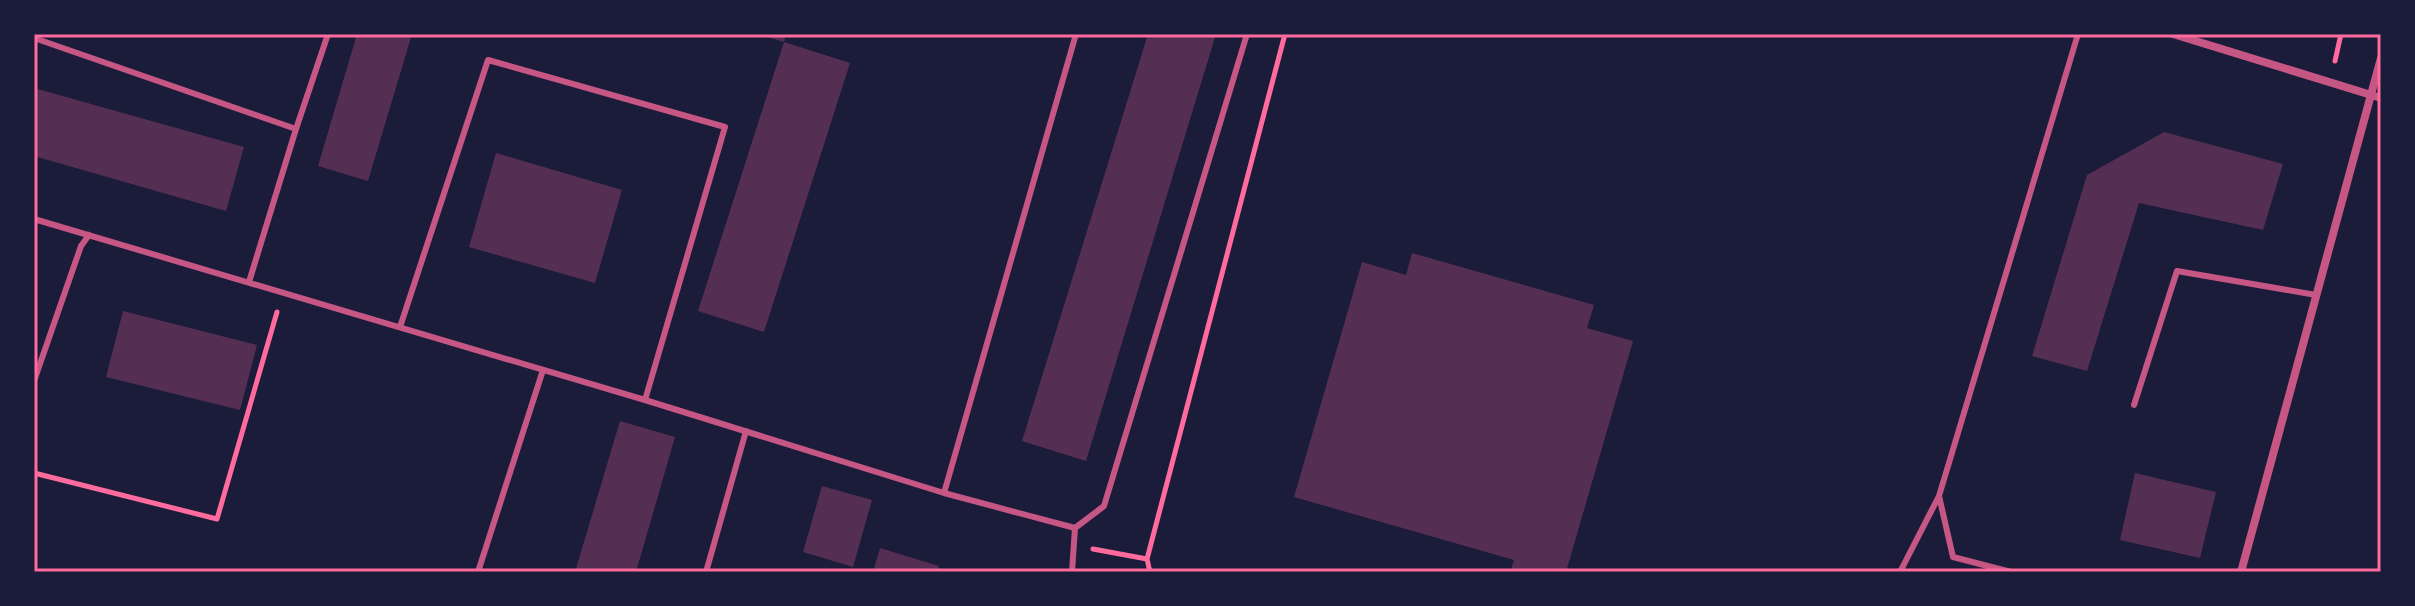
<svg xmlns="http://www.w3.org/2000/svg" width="2415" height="606" font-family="Manrope,sans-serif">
<rect width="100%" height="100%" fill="#1b1b3a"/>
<path fill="#542f53" d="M357 34H412L368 181 318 166Z
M758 34H786L784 42Z
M1148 34H1216L1086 461 1022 441Z
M784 42 850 63 764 332 698 311Z
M34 88 244 147 226 211 34 156Z
M2164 132 2283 164 2263 230 2139 203 2087 371 2032 356 2087 175Z
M496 153 622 190 595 283 469 247Z
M1412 253 1594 305 1587 328 1633 341 1566 572H1510L1514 560 1294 497 1362 262 1406 275Z
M123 311 257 345 240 410 106 377Z
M620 421 675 437 636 572H575Z
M2135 473 2216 492 2200 558 2120 540Z
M822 486 872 500 853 567 803 552Z
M880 548 939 566 937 572H873Z"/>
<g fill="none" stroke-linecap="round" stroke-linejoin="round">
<path stroke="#ff6b9d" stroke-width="5" d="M2335 61 2341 34
M34 473 217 519 277 312
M1093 549 1147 559
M1150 572 1147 559 1285 34"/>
<path stroke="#c65784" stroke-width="6" d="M34 38 296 129 328 34
M34 219 645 400 944 493 1075 528 1104 506 1247 34
M249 282 296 129
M400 327 488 60 725 127 645 400
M34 381 81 246 89 235
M2134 405 2177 271 2316 295
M944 493 1076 34
M1939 496 1953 557 2011 572
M478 572 543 370
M706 572 746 431
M1072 572 1075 528
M1900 572 1939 496 2078 34"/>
<path stroke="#c65784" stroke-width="8" d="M2173 34 2381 98
M2241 572 2381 58"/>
</g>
<rect width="2415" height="606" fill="none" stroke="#1b1b3a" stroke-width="72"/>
<rect x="36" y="36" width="2343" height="534" fill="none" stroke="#ff6b9d" stroke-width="3"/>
</svg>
